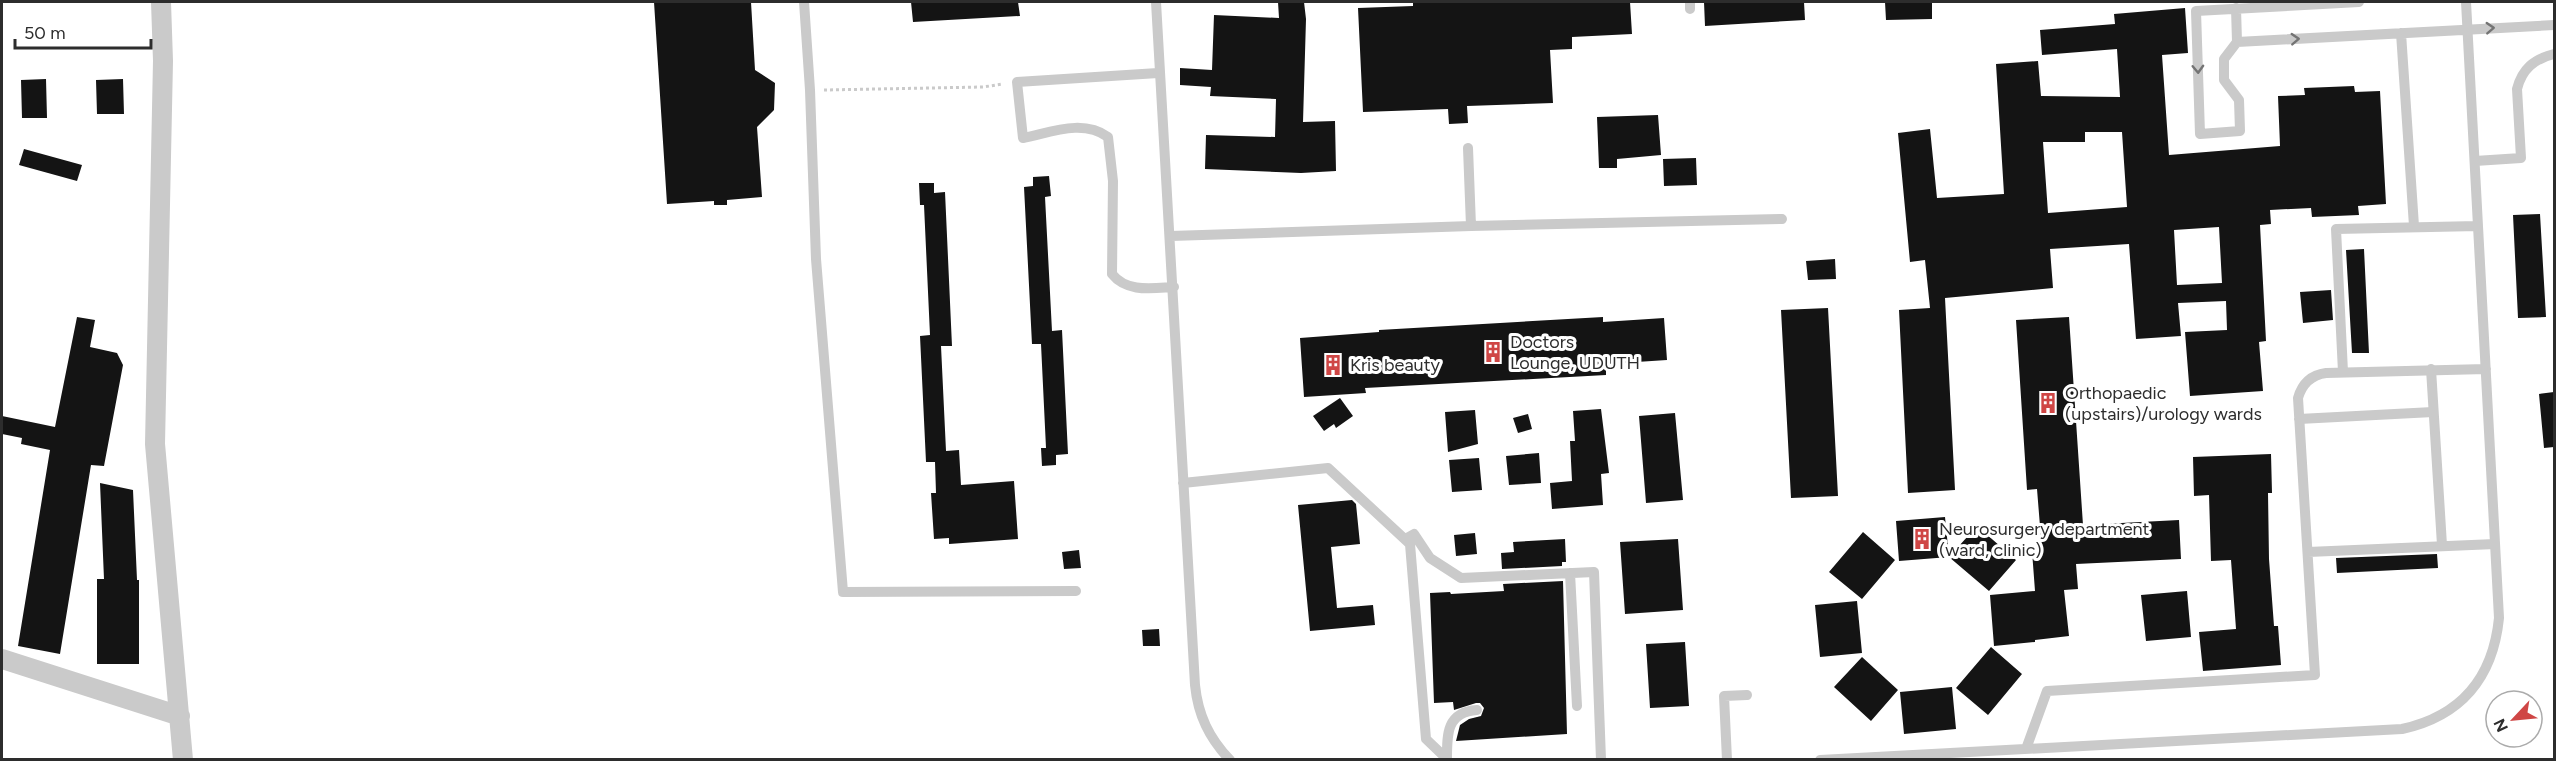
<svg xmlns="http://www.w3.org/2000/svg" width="2556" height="761" font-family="Figtree,sans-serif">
<rect width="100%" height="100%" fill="#fff"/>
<path fill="#141414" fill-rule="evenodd" d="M654 2H751L755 70 775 83 774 110 757 127 762 197 727 200V205H714V201L667 204Z
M911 2H1018L1020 16 913 22Z
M1278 2H1304L1306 19 1303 122 1335 121 1336 171 1301 173 1205 169 1206 135 1275 137 1276 99 1210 96 1211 87 1180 85V68L1212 70 1214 15 1279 18Z
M1413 2H1630L1632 34 1572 37V49L1550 50 1553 103 1467 106 1468 123 1449 124 1448 109 1363 112 1358 8 1413 6Z
M1704 2H1804L1805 20 1705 26Z
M1885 2H1932V19L1886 20Z
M2185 8 2188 53 2162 55 2169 155 2280 146 2278 96 2305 95 2304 88 2354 86 2355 92 2380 91 2386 204 2358 206 2359 215 2312 217 2311 208 2270 210 2271 224 2260 225 2266 341 2259 342 2263 391 2190 396 2185 332 2227 330 2226 301 2178 303 2181 336 2136 339 2129 244 2050 249 2053 288 1945 298 1955 490 1908 493 1899 310 1930 308 1925 260 1910 262 1898 133 1930 129 1937 198 2004 194 1996 64 2038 61 2041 96 2120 97 2117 49 2042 55 2040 30 2115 24 2114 14ZM2085 132H2122L2127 207 2048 213 2043 142H2085ZM2219 227 2222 283 2177 285 2174 230Z
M46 79 47 118H22L21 80Z
M123 79 124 114H97L96 80Z
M1658 115 1661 155 1617 159V168H1599L1597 117Z
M24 149 82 165 77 181 19 165Z
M1696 158 1697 185 1664 186 1663 159Z
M1049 176 1051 196 1045 197 1052 331 1062 330 1068 454 1056 455V465L1042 466 1041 448H1046L1041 344H1032L1024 187 1033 186V177Z
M919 183H934V193L945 192 952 346H941L946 451 959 450 961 485 1014 481 1018 539 949 544V538L934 539 931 493H936L935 462H926L920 336 930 335 924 205H920Z
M2540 214 2546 317 2518 318 2513 215Z
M2364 249 2369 353H2352L2346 250Z
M1835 259 1836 279 1808 280 1806 261Z
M2331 290 2333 320 2303 323 2300 292Z
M1828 308 1838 496 1791 498 1781 310Z
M77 317 95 320 90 347 117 353 123 365 104 466 91 465 60 654 18 646 50 450 21 444 22 438 2 434V416L55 427Z
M1603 317V322L1664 318 1667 360 1606 364V375L1365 388 1366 393 1304 397 1300 338 1379 332V330Z
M2069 317 2083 525 2179 520 2181 559 2076 564 2078 589 2064 590 2069 636 2035 640V642L1994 646 1990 595 2035 591 2032 551H2042L2037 489 2027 490 2016 320Z
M2554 392V447L2544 448 2539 394Z
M1340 398 1353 416 1336 428 1334 424 1324 431 1313 416Z
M1601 409 1609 473 1601 474 1603 505 1552 509 1550 483 1572 481 1570 441H1575L1573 411Z
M1475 410 1478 444 1448 452 1445 412Z
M1675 413 1683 500 1646 503 1639 416Z
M1528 414 1532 429 1518 433 1513 418Z
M1539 453 1541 483 1509 485 1506 456Z
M2271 454 2272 493H2268L2269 559 2274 626H2278L2281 665 2203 671 2199 632 2236 629 2231 560 2211 561 2209 495 2194 496 2193 457Z
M1479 458 1482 490 1452 492 1449 460Z
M100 483 133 490 137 580H139V664H97V579H104Z
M1352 500 1356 504 1360 544 1331 547 1337 608 1373 605 1375 625 1310 631 1298 505Z
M1945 517 1949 557 1899 561 1896 521Z
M1977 526 2016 560 1989 591 1949 557Z
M1863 532 1895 560 1862 599 1829 572Z
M1475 533 1477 554 1456 556 1454 535Z
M1565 539 1566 562H1562V566L1502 569 1501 553 1514 552 1513 542Z
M1678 539 1683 610 1625 614 1620 542Z
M1079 550 1081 568 1064 569 1062 552Z
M2437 554 2438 568 2337 573 2336 558Z
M1563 581 1567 734 1456 741 1460 725 1469 719 1481 716 1484 708 1480 703H1476L1454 710 1453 702 1434 703 1430 593 1450 592 1451 594 1504 591 1503 584Z
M2187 591 2191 637 2146 641 2141 595Z
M1857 601 1862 653 1820 657 1815 605Z
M1159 629 1160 646H1143L1142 630Z
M1685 642 1689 706 1650 708 1646 644Z
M1991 647 2022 674 1988 715 1956 688Z
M1862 657 1898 690 1871 721 1834 687Z
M1952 687 1956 729 1904 734 1900 692Z"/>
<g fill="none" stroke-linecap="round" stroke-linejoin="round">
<path stroke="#cacaca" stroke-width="3" stroke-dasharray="3 3" stroke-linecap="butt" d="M824 90 983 87 1003 84"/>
<path stroke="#cacaca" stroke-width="10" d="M804 2 810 90 816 259 843 592 1076 591
M1156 2 1195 685C1198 715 1209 738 1230 760
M1690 2V9
M2236 8 2237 42 2224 59V80L2239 100 2240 131 2200 134 2196 11 2359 2
M2401 33 2414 226
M2237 42 2554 25
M1158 73 1017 82 1023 138C1052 132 1083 119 1108 137L1113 181 1112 274C1127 293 1153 288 1174 287
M1468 148 1471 226
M2475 161 2521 158 2517 89C2522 69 2534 59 2554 54
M1171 236 1471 226 1782 219
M2431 369 2442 545
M2343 372 2336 229 2478 226
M2299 419 2433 412
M1183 483 1328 468 1410 544 1426 739 1447 759
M1405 539 1414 534 1430 558 1461 578 1594 572 1601 760
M2308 552 2495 544
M1570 573 1577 706
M2026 749 2047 691 2315 675 2298 398C2302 384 2311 375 2326 373L2486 369
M1447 760C1447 735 1446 712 1477 710
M1727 760 1724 696 1747 695
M1820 760 2402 729C2461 716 2493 678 2499 618L2466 2"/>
<path stroke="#cacaca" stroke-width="20" d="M161 2 163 61 155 444 183 760
M2 659 180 716"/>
</g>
<defs><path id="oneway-chevron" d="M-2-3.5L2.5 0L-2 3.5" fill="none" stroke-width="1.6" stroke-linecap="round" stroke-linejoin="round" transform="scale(1.5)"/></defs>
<g stroke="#747474">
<use href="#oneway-chevron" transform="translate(2490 28) rotate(-3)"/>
<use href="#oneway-chevron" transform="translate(2295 39) rotate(-3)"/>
<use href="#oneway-chevron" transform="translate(2198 69) rotate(88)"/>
</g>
<defs>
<symbol id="building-bare" viewBox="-9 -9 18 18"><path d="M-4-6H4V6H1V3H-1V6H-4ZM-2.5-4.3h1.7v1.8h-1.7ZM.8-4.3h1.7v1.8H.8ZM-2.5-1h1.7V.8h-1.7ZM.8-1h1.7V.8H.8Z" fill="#cf4645" stroke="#fff" stroke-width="2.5" paint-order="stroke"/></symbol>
</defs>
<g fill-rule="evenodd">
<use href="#building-bare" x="1478" y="337" width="30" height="30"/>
<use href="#building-bare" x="1318" y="350" width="30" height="30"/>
<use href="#building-bare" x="2033" y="388" width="30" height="30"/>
<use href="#building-bare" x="1907" y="524" width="30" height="30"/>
</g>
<g text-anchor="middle" stroke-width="6" stroke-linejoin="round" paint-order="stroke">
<g font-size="18" fill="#2d2d2d" stroke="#fff" text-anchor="start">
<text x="1510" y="348">Doctors<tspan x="1510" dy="21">Lounge, UDUTH</tspan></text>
<text x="1350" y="371">Kris beauty</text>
<text x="2065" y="399">Orthopaedic<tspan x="2065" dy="21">(upstairs)/urology wards</tspan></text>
<text x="1939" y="535">Neurosurgery department<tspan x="1939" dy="21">(ward, clinic)</tspan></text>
</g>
</g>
<rect width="2556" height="761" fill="none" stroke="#2d2d2d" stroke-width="6"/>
<g transform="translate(2514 719) rotate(244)"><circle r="28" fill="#ffffff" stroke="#ababab" stroke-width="1.5"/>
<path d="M0-4.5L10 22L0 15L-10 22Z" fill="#cf4645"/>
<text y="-9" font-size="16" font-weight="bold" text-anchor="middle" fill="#2d2d2d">N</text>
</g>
<path d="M15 39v9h136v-9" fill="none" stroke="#2d2d2d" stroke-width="3"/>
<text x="24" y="39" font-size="18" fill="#2d2d2d" stroke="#ffffff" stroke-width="4.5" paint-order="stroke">50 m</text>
</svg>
